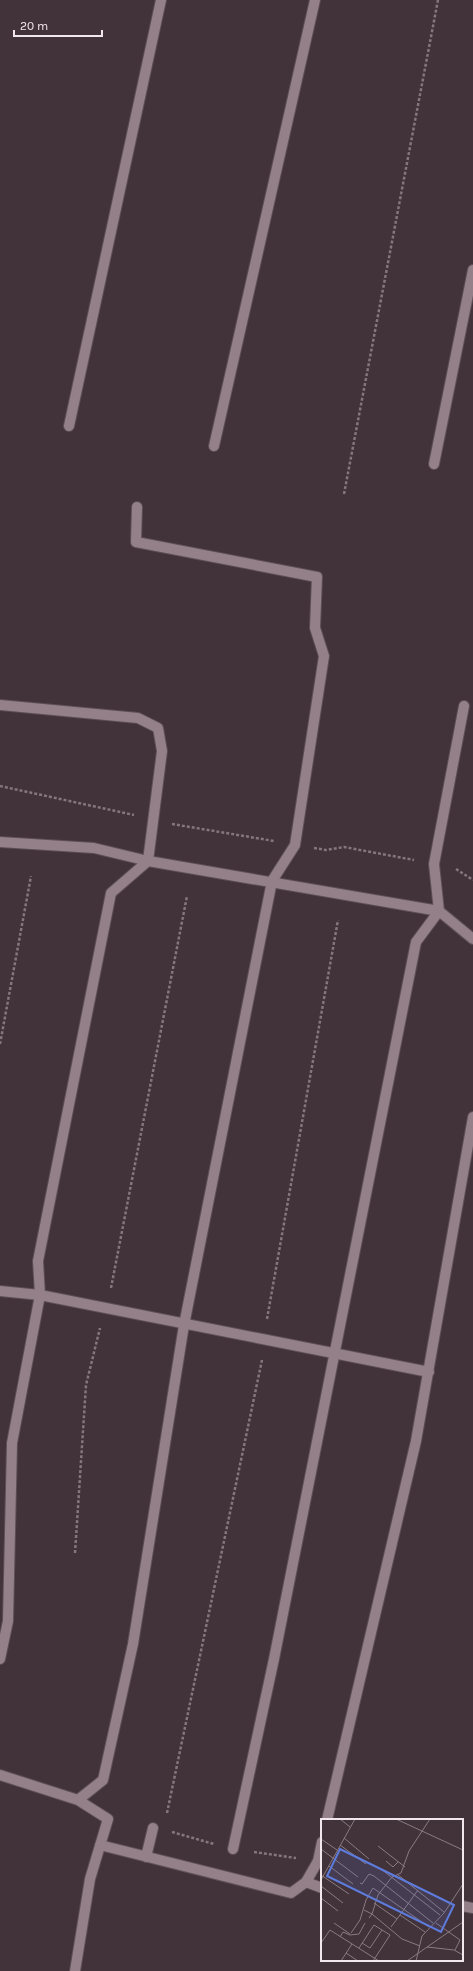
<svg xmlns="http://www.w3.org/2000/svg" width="473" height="1971" font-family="Karla,sans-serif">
<rect width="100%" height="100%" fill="#423239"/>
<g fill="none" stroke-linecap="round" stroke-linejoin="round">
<defs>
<path id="street" d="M69 426 161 0
M214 446 315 0
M434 464 473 270
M0 705 138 718 158 728 162 751 148 861 111 893 38 1261 40 1295 12 1443 8 1621 0 1659
M0 842 94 848 148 861 439 911 473 939
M0 1291 40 1295 429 1372
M0 1775 78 1800 108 1819 90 1879 75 1971
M78 1800 103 1780 133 1644 184 1325 272 881 295 845 324 656 315 628 317 577 136 542 137 507
M327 1820 416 1441 473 1117
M100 1845 291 1893 306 1882 322 1888
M233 1849 274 1659 416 942 439 911 434 864 464 706
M146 1857 153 1828
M306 1882 318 1861 322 1842
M462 1906 473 1908"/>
</defs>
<use href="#street" stroke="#5d4f55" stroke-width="12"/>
<path stroke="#84767c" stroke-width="2.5" stroke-dasharray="3 2" stroke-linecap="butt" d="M344 494 438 0
M0 786 134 815
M172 824 274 841
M314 848 326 850 344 847 414 860
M456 869 473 880
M0 1044 31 876
M111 1288 187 896
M267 1319 338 920
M75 1553 86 1385 100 1328
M167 1813 262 1360
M172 1832 214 1844
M254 1852 296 1858"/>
<use href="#street" stroke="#938089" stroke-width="10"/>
</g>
<g transform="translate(321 1819)">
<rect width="142" height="142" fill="#423239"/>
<path fill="none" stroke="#887b81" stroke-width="1" d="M19 0 29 8M75 0 142 31M23 19 48 40M0 20 16 31M19 26 45 45M57 27 84 48M0 30 37 58M65 42 72 48 77 43M8 47 32 65M60 50 119 96M76 55 123 93M0 56 28 75M0 61 34 0M39 64 41 65 48 55 53 57 112 104M0 67 22 84M0 79 17 92M53 84 76 100 70 108M43 91 51 95 48 99M79 96 104 113M76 100 97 71M13 104 29 115M115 104 139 121 134 131M30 114 39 101 45 81 52 69 108 108M19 118 22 113 29 116 38 115 44 104M0 124 9 111 58 142M41 124 49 129 61 111M99 127 81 120 51 95 57 76 71 58 80 54 88 32 109 0M106 128 133 131 142 136M38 129 53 106 69 116 52 142M25 134 37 142M20 142 31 125M86 142 142 103M95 142 101 117 123 94 142 65"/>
<path fill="#5d7cde" fill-opacity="0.15" stroke="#5d7cde" stroke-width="2" d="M19 30 133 86 120 113 6 57Z"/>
<rect width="142" height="142" fill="none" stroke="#f2e8ec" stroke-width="2"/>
</g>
<path d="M14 30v6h88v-6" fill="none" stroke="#f2e8ec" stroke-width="2"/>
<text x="20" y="30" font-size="12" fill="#f2e8ec" stroke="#423239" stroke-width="3" paint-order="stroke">20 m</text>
</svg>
